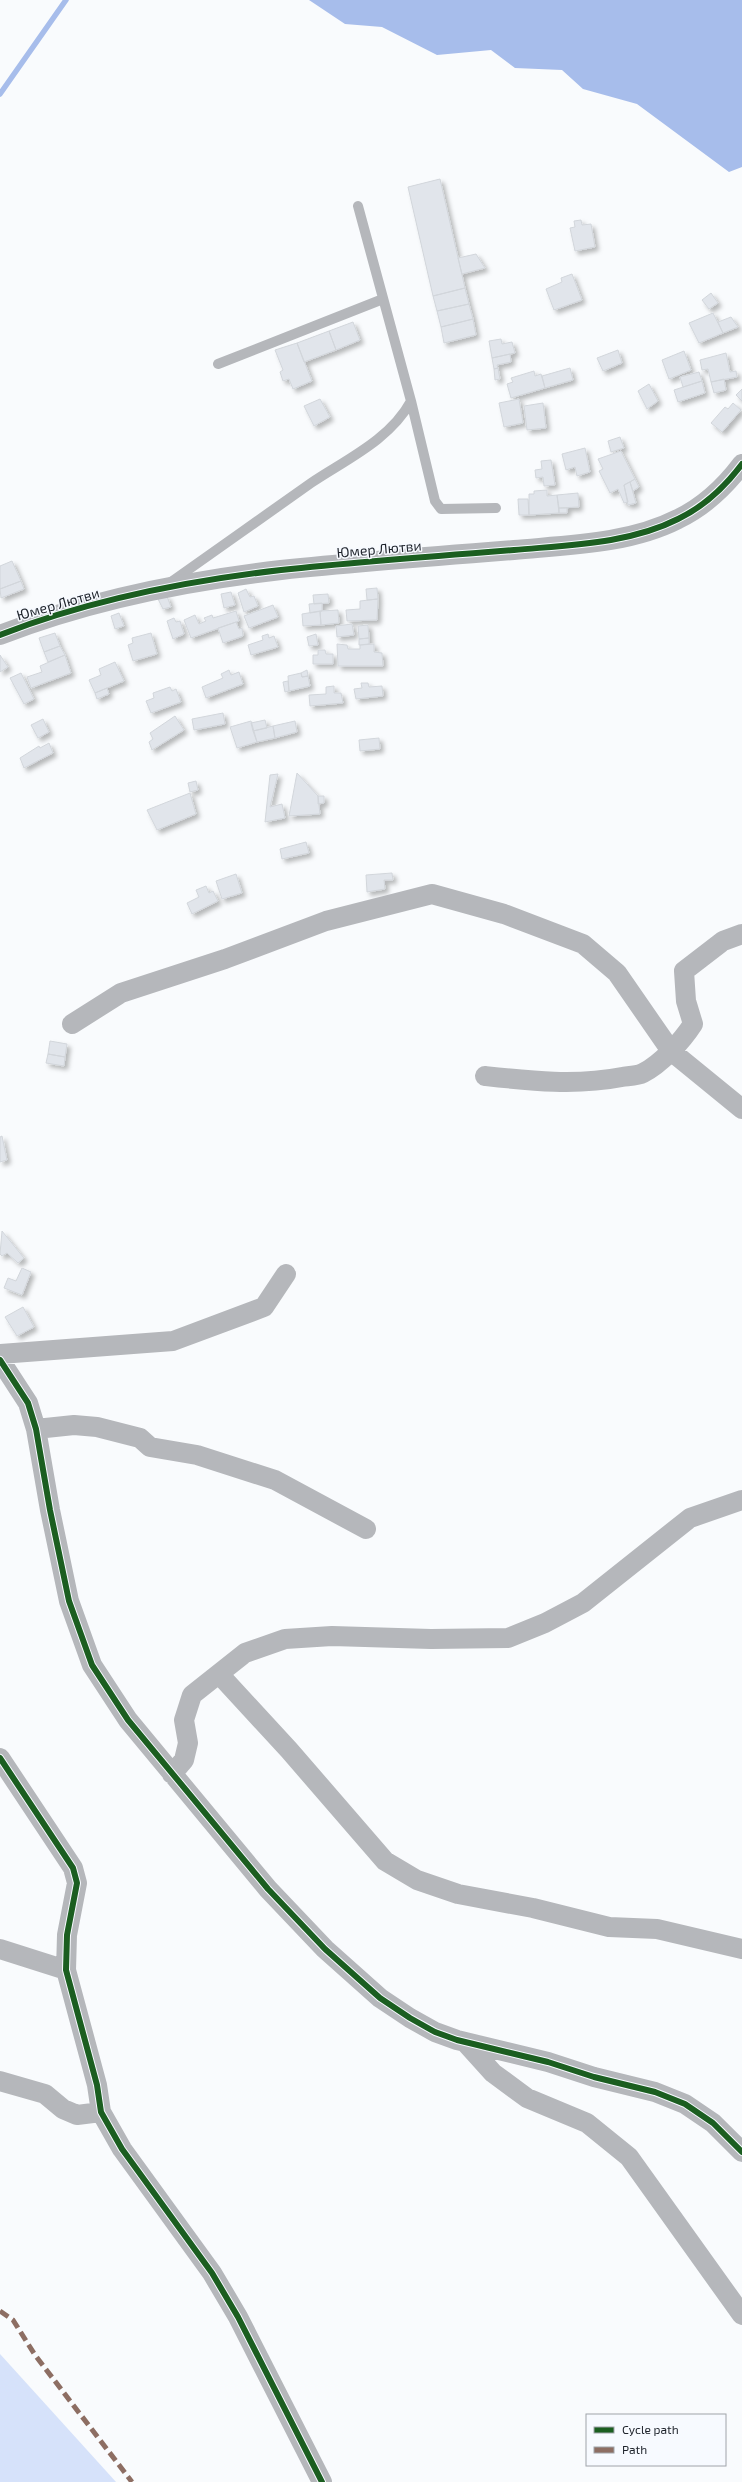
<svg xmlns="http://www.w3.org/2000/svg" width="742" height="2482" font-family="'Exo 2',sans-serif">
<defs>
<filter id="shadow"><feDropShadow dx="3.5" dy="3.5" stdDeviation="2" flood-color="#0004"/></filter>
</defs>
<rect width="100%" height="100%" fill="#f9fbfd"/>
<path fill="#d6e2fa" d="M0 2354 116 2482H0Z"/>
<path fill="#a7bdeb" d="M309 0H742V167L729 172 637 104 583 89 562 70 515 68 491 50 437 55 382 27 345 24Z"/>
<g fill="none" stroke-linecap="round" stroke-linejoin="round">
<path stroke="#a7bdeb" stroke-width="5.5" d="M0 94 66 0"/>
</g>
<path fill="#e1e5eb" stroke="#d2d6db" filter="url(#shadow)" d="M440 179 465 288 433 296 408 187Z
M581 220 582 225 591 224 595 247 575 251 570 228 575 227 574 221Z
M476 254 485 268 462 274 458 258Z
M572 274 582 300 554 310 546 289 562 282 561 278Z
M465 288 469 304 437 311 433 296Z
M711 293 718 303 709 309 702 300Z
M469 304 473 319 441 327 437 311Z
M713 313 723 333 699 343 689 323Z
M731 317 738 327 723 333 718 322Z
M473 319 476 335 444 343 441 327Z
M353 322 360 340 336 350 329 331Z
M329 331 336 350 304 362 297 343Z
M501 339 502 344 512 342 515 353 492 358 489 341Z
M297 343 312 381 293 389 289 379 283 381 280 372 283 370 275 350Z
M618 350 622 363 603 371 597 358Z
M684 351 691 370 669 379 662 360Z
M726 353 730 372 736 371 737 377 711 382 708 369 702 370 700 360Z
M510 354 511 362 497 365 498 368 494 369 492 358Z
M498 368 500 379 495 380 494 369Z
M570 368 573 380 545 388 542 376Z
M534 371 535 376 541 374 545 388 511 398 507 384 513 382 511 378Z
M699 372 702 381 683 387 680 377Z
M724 379 726 390 714 393 711 382Z
M702 381 705 393 678 402 674 390Z
M649 384 658 401 647 409 638 391Z
M742 389V401L736 395Z
M320 399 330 417 314 426 304 406Z
M519 399 523 423 504 427 499 403Z
M543 403 546 428 527 430 524 406Z
M733 403 741 410 722 432 711 423 725 407 728 409Z
M620 437 624 448 611 452 608 441Z
M585 448 590 472 577 476 575 467 566 470 562 454Z
M621 451 635 479 624 485 628 502 624 503 618 489 610 493 599 471 603 469 598 459Z
M551 460 555 485 544 486 543 477 536 478 535 470 542 469 541 461Z
M635 479 639 487 633 491 630 482Z
M630 482 636 503 628 505 624 485Z
M547 490V496L557 495 559 513 529 515V494H534V491Z
M578 493 579 507 559 508 557 495Z
M518 499H528L529 515H519Z
M559 508H567V513H559Z
M12 561 21 581 0 589V566Z
M21 581 24 589 1 598 0 589Z
M377 588 378 599 367 600 366 589Z
M246 589 250 597 254 596 258 606 244 612 238 593Z
M231 592 235 605 224 608 221 594Z
M328 594 329 603 314 604 313 595Z
M167 596 171 607 163 609 158 599Z
M378 599 377 620 347 621 346 610 360 609V601Z
M322 603V611L310 613 309 604Z
M273 605 278 617 249 628 244 616Z
M338 610 339 623 321 625 320 611Z
M236 611 239 621 191 638 184 620 195 615 199 624 206 621 204 618 212 615 213 618Z
M320 611 321 625 303 626 302 614Z
M119 613 124 626 115 629 111 616Z
M174 618 176 622 180 621 184 634 173 639 167 621Z
M236 622 239 629 242 628 243 636 223 643 218 628Z
M352 624 354 635 337 637 336 626Z
M368 625 369 638 359 639 358 626Z
M55 633 60 646 44 652 39 638Z
M151 633 157 654 133 661 128 645 133 643 132 638Z
M268 634 269 638 274 636 278 647 251 655 248 645 263 640 262 636Z
M316 634 318 645 309 646 307 637Z
M369 638V644L359 645V639Z
M337 644 347 645 348 649H360V645L374 644V652L382 653 383 666H338Z
M60 646 65 655 48 662 44 652Z
M318 650H325L326 654H333V664H313V655H318Z
M0 655 8 667 0 672Z
M65 655 71 673 31 688 27 677 42 672 40 666Z
M115 662 124 681 95 693 89 680 101 675 99 669Z
M229 670 231 675 239 672 243 684 206 698 202 687 223 678 221 674Z
M307 670 308 676 302 677 301 673Z
M21 673 34 699 24 704 10 678Z
M301 673 302 677 308 676 310 686 289 691 288 676Z
M288 681 289 691 285 692 283 682Z
M361 683H368L369 687 382 686 383 696 356 699 354 689 362 688Z
M334 686V693H341L343 703 310 706 309 695 326 694V687Z
M170 687 172 691 176 689 181 702 151 713 146 701 154 698 153 693Z
M107 688 109 694 97 699 95 693Z
M223 713 225 724 194 730 192 719Z
M175 716 184 730 152 750 149 742 153 739 150 733Z
M43 719 49 732 38 738 31 725Z
M265 720 267 728 253 731 251 723Z
M251 721 257 742 237 748 230 727Z
M295 721 297 732 275 738 273 726Z
M273 726 275 738 257 742 253 731Z
M379 738 380 749 360 751 359 740Z
M49 743 53 753 24 768 20 758 39 746 40 748Z
M297 773 318 796 320 814 289 816Z
M278 774 270 807 282 804 285 818 265 822 270 775Z
M196 781 198 790 190 792 188 783Z
M190 793 196 814 157 830 147 810Z
M318 796H324V803L318 804Z
M306 842 309 853 282 859 280 849Z
M392 873 393 880H384L385 889 367 892 366 875Z
M236 874 242 893 222 899 216 881Z
M206 886 209 893 213 891 218 901 192 914 187 903 199 897 196 890Z
M50 1041 67 1044 65 1057 48 1054Z
M48 1054 65 1057 64 1066 46 1063Z
M2 1136 7 1160 0 1162V1137Z
M2 1231 24 1258 18 1263 7 1253 2 1256 0 1254Z
M22 1268 31 1272 22 1295 4 1288 8 1278 16 1281Z
M23 1307 34 1327 17 1336 5 1317Z"/>
<g fill="none" stroke-linecap="round" stroke-linejoin="round">
<path stroke="#b5b7bb" stroke-width="10" d="M358 206 411 401 435 501 441 509 496 508
M218 364 383 299
M171 582C218 549 264 516 311 483 345 460 390 440 411 401"/>
<path stroke="#b5b7bb" stroke-width="20" d="M0 635C89 600 186 581 281 570 358 562 436 556 514 550 568 545 629 544 678 519 705 506 724 488 742 464
M72 1024 121 993 225 959 326 921 432 894 504 914 583 944 617 973 671 1051 742 1109
M485 1076C531 1081 576 1086 622 1077 628 1076 637 1076 643 1073 661 1064 682 1041 693 1024L686 1001 684 971 723 941 742 934
M0 1354 173 1341 264 1307 286 1274
M0 1360 28 1403 36 1429 50 1510 69 1601 92 1665 128 1720 268 1889 325 1949 380 1998 410 2018 435 2032 457 2040 548 2062 594 2077 655 2092 685 2104 713 2123 742 2152
M36 1429 74 1425 97 1427 140 1438 150 1447 197 1455 275 1480 366 1529
M219 1674 289 1750 385 1861 417 1880 458 1894 533 1908 609 1927 657 1929 742 1949
M0 1758 73 1868 77 1883 67 1935 66 1970 97 2085 101 2112 122 2149 212 2273 238 2317 322 2482
M172 1774 184 1760 188 1743 184 1720 192 1695 245 1653 285 1639 332 1636 431 1639 508 1638 545 1623 583 1603 690 1518 742 1500
M0 1949 66 1970
M465 2042 493 2073 527 2098 587 2123 629 2157 742 2315
M0 2081 45 2094 63 2109 77 2115 101 2112"/>
<path stroke="#8d6e63" stroke-width="5" stroke-dasharray="10 5" stroke-linecap="butt" d="M0 2311 13 2320 35 2355 132 2482"/>
<defs>
<path id="cycleway" d="M0 635C89 600 186 581 281 570 358 562 436 556 514 550 568 545 629 544 678 519 705 506 724 488 742 464
M0 1360 28 1403 36 1429 50 1510 69 1601 92 1665 128 1720 268 1889 325 1949 380 1998 410 2018 435 2032 457 2040 548 2062 594 2077 655 2092 685 2104 713 2123 742 2152
M0 1758 73 1868 77 1883 67 1935 66 1970 97 2085 101 2112 122 2149 212 2273 238 2317 322 2482"/>
</defs>
<use href="#cycleway" stroke="#f7faff" stroke-width="8"/>
<use href="#cycleway" stroke="#1b5e20" stroke-width="6"/>
</g>
<g text-anchor="middle" stroke-width="3" stroke-linejoin="round" paint-order="stroke">
<g font-size="14" fill="#1e232b" stroke="#f7faff">
<text transform="translate(379 549) rotate(-5)" y="5">Юмер Лютви</text>
<text transform="translate(58 604) rotate(-16)" y="5">Юмер Лютви</text>
</g>
</g>
<rect x="586" y="2414" width="140" height="52" fill="#f7faff" stroke="#a0a4aa"/>
<rect x="594" y="2427" width="20" height="6" fill="#1b5e20" stroke="#a0a4aa"/>
<text x="622" y="2434" font-size="12" fill="#1e232b">Cycle path</text>
<rect x="594" y="2447" width="20" height="6" fill="#8d6e63" stroke="#a0a4aa"/>
<text x="622" y="2454" font-size="12" fill="#1e232b">Path</text>
</svg>
